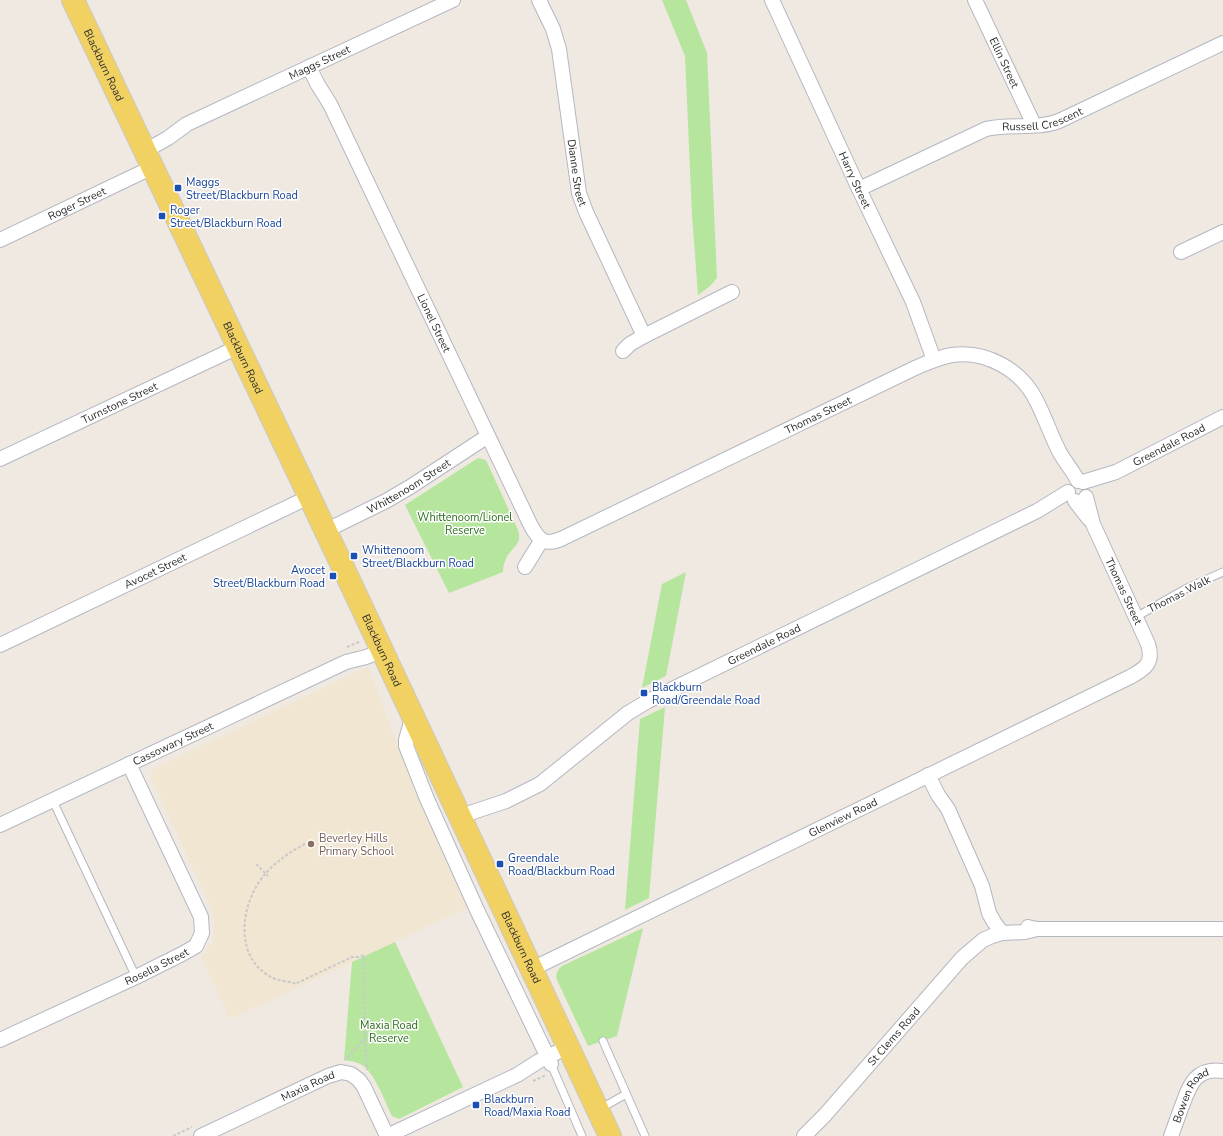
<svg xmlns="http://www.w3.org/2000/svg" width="1223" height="1136" font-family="'Nunito Sans',sans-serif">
<rect width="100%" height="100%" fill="#efe9e1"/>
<path fill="#f0e6d1" d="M368 667 393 733 467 908 230 1019 201 957 211 944 213 938 214 921 212 910 150 775 153 769Z"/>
<path fill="#b6e59e" d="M662 0H686L707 53 717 278 709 287 698 295 692 215 685 56Z
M478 458 486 460 518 530C523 545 511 547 506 559 504 563 503 567 503 572L449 593 405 505Z
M686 572 666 676 642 688 662 584Z
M665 707 649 898 625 910 640 719Z
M643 928 617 1036 588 1046 557 980C555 974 557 970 562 966Z
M395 942 463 1087 399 1119 392 1116C385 1102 375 1073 362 1065 357 1062 351 1061 344 1060L352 962Z"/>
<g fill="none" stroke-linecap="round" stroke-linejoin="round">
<defs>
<path id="service" d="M1136 617 1187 588 1223 572
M53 801 136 977
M603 1041 645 1136
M551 1064 582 1136
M600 1109 626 1094"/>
<g id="minor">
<path id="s1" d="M539 0 553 29 559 49 579 193 586 212 644 336"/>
<path id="s2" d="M772 0 859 189 913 302 934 360"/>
<path id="s3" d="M975 0 1034 125"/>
<path id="s4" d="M309 67 318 85 330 104 531 526C539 540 544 546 561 539L915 368C927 363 939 357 952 355 986 350 1021 370 1036 400 1045 417 1051 436 1060 453 1065 462 1073 471 1078 481"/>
<path id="s5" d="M145 151 168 138 187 124 453 0"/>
<path id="s6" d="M859 189 986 129C1010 123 1036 130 1059 121L1223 43"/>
<path id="s7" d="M0 240 153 167"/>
<path d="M1181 252 1223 232"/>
<path d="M623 351 630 344 644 336 732 292"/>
<path id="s8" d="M0 459 238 347"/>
<path id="s9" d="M1083 482 1116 472 1223 417"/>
<path d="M1075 501 1089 519"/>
<path id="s10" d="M325 531 386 501 410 487 488 436"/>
<path d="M525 567 541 541"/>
<path id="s11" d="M0 645 309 497"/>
<path d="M413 715 406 740V746L427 799 477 910 551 1064"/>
<path d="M928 775 938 795 948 809 982 886 989 913 994 922 1002 933"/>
<path id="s12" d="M461 816 506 801 540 784 628 713 648 701 1037 511 1068 492"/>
<path id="s13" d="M0 825 346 662 366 657 382 651"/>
<path d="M1028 927 1037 929H1223"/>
<path id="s14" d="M532 969 1130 677C1145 669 1154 663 1148 644L1093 524 1086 497"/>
<path id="s15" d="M0 1040 136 977 182 954 196 946 202 933 201 917 129 764"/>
<path id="s16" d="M201 1136 328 1076 341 1072 351 1074 359 1080 364 1087 387 1136"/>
<path d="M387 1136 517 1075 539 1061 568 1047"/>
<path id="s17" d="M804 1136 825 1115 962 958 983 940 992 936 1002 933 1025 932 1037 929"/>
<path id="s18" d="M1171 1136C1175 1126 1178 1116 1182 1106 1190 1084 1196 1067 1223 1071"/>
</g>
<g id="primary">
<path id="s19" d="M73 0 341 563 610 1136"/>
</g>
</defs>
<use href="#service" stroke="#b4b7c1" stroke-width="9"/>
<use href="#minor" stroke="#b4b7c1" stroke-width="16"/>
<use href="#primary" stroke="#c9c9c9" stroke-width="24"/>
<path stroke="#c9c9c9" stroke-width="2" stroke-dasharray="3 2" stroke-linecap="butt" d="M347 647 359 642
M305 844C291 851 277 861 266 873 241 901 232 956 271 977 278 981 287 981 294 983L295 984 352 957H359L364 955 365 1038 345 1060
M256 864 268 876
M365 1039 367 1070
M533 1081 546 1075
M173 1136 192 1127"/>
<use href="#service" stroke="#fff" stroke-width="7"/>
<use href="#minor" stroke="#fff" stroke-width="14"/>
<use href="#primary" stroke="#f2d163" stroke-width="22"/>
</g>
<g fill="#1a4fb4" stroke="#fff" stroke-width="1.5">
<rect x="174" y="184" width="8" height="8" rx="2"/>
<rect x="158" y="212" width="8" height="8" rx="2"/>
<rect x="350" y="552" width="8" height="8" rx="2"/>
<rect x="329" y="572" width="8" height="8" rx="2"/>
<rect x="640" y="689" width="8" height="8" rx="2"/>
<rect x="496" y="860" width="8" height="8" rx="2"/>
<rect x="472" y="1101" width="8" height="8" rx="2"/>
</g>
<circle fill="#8d6e63" stroke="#fff" stroke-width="1.5" cx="311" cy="844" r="4"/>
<g text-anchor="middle" stroke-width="3" stroke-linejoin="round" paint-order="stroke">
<g font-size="11" fill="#2e2e2e" stroke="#fff">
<text dy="4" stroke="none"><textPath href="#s5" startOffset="196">Maggs Street</textPath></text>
<text dy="4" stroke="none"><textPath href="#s3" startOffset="69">Ellin Street</textPath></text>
<text dy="4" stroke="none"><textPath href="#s19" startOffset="72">Blackburn Road</textPath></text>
<text dy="4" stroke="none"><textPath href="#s6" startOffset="198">Russell Crescent</textPath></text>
<text dy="4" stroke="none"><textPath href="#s1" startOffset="178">Dianne Street</textPath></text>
<text dy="4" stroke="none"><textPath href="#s2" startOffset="198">Harry Street</textPath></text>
<text dy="4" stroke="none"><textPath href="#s7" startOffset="85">Roger Street</textPath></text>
<text dy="4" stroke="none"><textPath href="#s4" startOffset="285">Lionel Street</textPath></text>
<text dy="4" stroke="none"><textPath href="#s19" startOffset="396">Blackburn Road</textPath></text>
<text dy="4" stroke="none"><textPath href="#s8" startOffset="132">Turnstone Street</textPath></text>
<text dy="4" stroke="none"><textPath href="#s4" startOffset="833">Thomas Street</textPath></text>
<text dy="4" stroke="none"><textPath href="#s9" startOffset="94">Greendale Road</textPath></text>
<text dy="4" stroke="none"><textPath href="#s10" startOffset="95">Whittenoom Street</textPath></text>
<text dy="4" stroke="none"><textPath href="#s11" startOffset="172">Avocet Street</textPath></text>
<text transform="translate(1124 591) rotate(65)" y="4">Thomas Street</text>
<text transform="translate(1179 594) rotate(-27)" y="4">Thomas Walk</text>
<text dy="4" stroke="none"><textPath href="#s12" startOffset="351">Greendale Road</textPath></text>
<text dy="4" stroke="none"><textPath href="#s19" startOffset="720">Blackburn Road</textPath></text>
<text dy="4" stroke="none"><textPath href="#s13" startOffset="191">Cassowary Street</textPath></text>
<text dy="4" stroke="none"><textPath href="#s14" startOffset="346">Glenview Road</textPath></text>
<text dy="4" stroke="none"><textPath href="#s19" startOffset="1048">Blackburn Road</textPath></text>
<text dy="4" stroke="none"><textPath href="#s15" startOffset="173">Rosella Street</textPath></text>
<text dy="4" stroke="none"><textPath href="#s17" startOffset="134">St Clems Road</textPath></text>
<text dy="4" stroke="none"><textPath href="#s16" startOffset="118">Maxia Road</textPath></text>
<text dy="4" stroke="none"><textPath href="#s18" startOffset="46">Bowen Road</textPath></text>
</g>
<g font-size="11" fill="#164399" stroke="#fff" text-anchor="start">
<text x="186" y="186">Maggs<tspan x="186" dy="13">Street/Blackburn Road</tspan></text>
<text x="170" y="214">Roger<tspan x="170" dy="13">Street/Blackburn Road</tspan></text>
<text x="362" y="554">Whittenoom<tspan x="362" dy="13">Street/Blackburn Road</tspan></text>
<text x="325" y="574" text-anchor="end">Avocet<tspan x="325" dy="13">Street/Blackburn Road</tspan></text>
<text x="652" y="691">Blackburn<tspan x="652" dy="13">Road/Greendale Road</tspan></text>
<text x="508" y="862">Greendale<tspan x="508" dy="13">Road/Blackburn Road</tspan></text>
<text x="484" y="1103">Blackburn<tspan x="484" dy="13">Road/Maxia Road</tspan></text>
</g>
<g font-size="11" fill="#2c6e1b" stroke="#fff">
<text x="465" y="521">Whittenoom/Lionel<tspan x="465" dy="13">Reserve</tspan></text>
<text x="389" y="1029">Maxia Road<tspan x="389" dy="13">Reserve</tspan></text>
</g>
<g font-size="11" fill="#785e54" stroke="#fff" text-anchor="start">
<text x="319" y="842">Beverley Hills<tspan x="319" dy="13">Primary School</tspan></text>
</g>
</g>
</svg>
